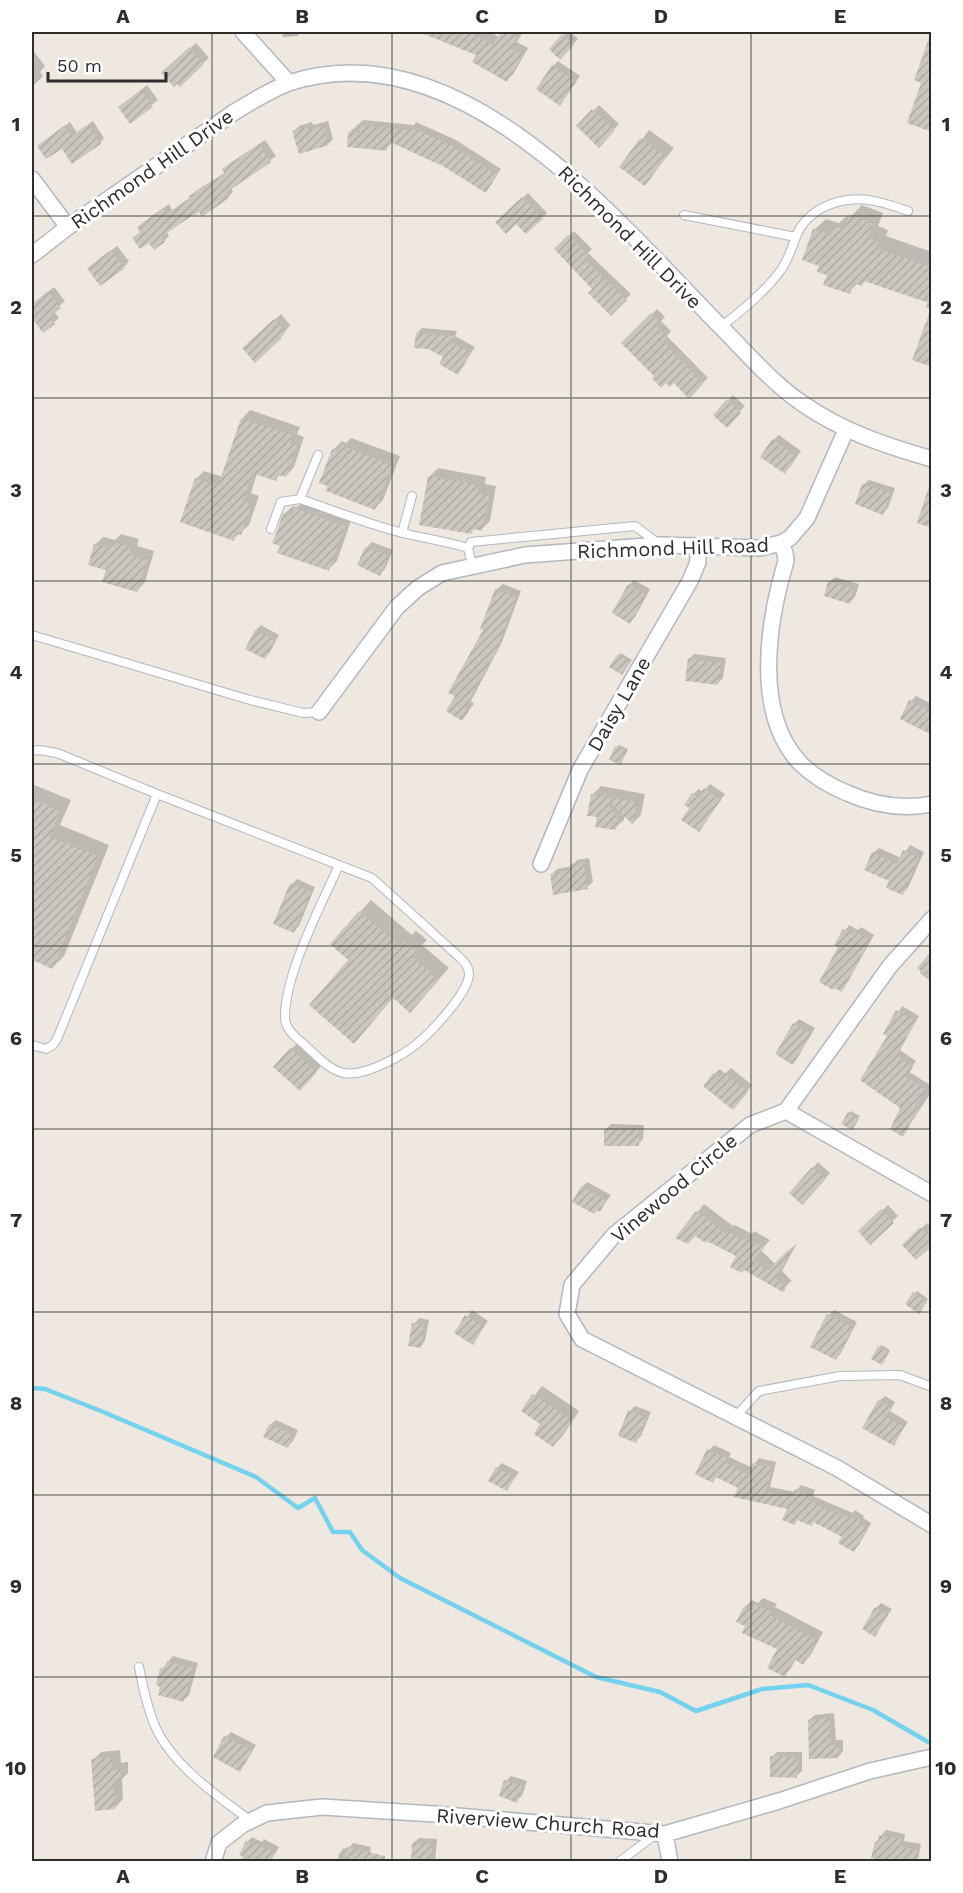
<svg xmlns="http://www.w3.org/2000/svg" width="963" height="1893" font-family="'Work Sans',sans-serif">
<defs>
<pattern id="building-hatch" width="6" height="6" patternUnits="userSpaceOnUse" patternTransform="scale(1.5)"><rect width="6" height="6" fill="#cac6be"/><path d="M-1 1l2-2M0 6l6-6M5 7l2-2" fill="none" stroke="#aeaaa4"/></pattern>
</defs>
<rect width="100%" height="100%" fill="#eee8e0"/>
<path fill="#0003" d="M282 32H299V34L297 36 283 37Z
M435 32H490L499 37 502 32H523L517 42 528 48 514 73 507 80 478 54 433 37Z
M567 32H570L578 39 560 57 551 49Z
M196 43 209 58 203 63 168 68Z
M32 49 45 66 40 72 43 76 32 87Z
M558 61 580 76 565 98 553 66Z
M147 85 158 100 130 122 120 107Z
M599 105 619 124 599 146 578 126Z
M363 120 414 125 416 122 456 140 501 169 486 191 439 161 392 142 386 149 350 132Z
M93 121 104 138 100 143 62 147 44 141 70 122 77 133Z
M328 121 333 139 328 144 294 131 299 126 312 122 313 125Z
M649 130 674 148 645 184 621 167Z
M265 140 276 156 231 188 233 192 228 197 199 210 166 231 169 236 164 241 142 231 139 227 144 222 169 204 172 210 191 197 196 191 226 172 224 169 229 164Z
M528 193 547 213 526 232 516 222H498Z
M862 205 883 213 878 226 888 230 886 236 932 252V309L926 307 928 301 867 280 862 284 858 283 849 292 829 274 821 265 814 230 826 219 839 223 847 216 850 217Z
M574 231 592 249 588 253 631 294 611 314 594 289 556 249Z
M117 246 129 261 124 267 89 268Z
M54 287 65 301 54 311 59 318 44 331 32 315V304Z
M657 309 665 317 661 321 671 331 667 336 708 378 689 396 674 381H666L656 376 623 343Z
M281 314 290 325 281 337 255 360 249 343Z
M422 328 457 331 455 336 475 347 458 373 445 357 417 333Z
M733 395 745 406 727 426 715 415Z
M250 410 300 427 297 434 304 437 294 467 286 476 281 474 276 479 257 473 251 493 259 496 249 525 233 539 196 479 204 471 223 477 242 419Z
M779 435 801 451 790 467 773 440Z
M351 438 400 456 383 500 375 508 333 450 342 441 346 443Z
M438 468 486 477 485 484 496 486 490 521 482 529 476 528 471 532 429 477Z
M869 480 895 488 888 508 883 513 863 485Z
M303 501 352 518 337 561 329 569 282 545 284 514 293 506 297 507Z
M121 534 139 539 137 546 154 551 145 582 137 591 108 569 95 545 103 537 115 540Z
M372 542 393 550 385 569 380 574 366 548Z
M835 577 859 584 855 597 849 603 829 582Z
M634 580 650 589 635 617 630 622 629 585Z
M503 584 521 591 502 642 471 701 474 704 462 719 457 696 486 629 496 590Z
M261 625 279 635 270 652 265 657 247 648 256 630Z
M621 653 632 660 624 671 619 655Z
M694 654 726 658 723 678 718 683 689 659Z
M916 696 932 704V733L911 701Z
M619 745 628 749 622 761 617 747Z
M32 784 71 800 60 825 109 845 64 956 53 967 32 958Z
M710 784 725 794 699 830 691 808 693 794 699 789 703 792Z
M601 786 645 794 641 815 633 823 625 814 624 820 615 828 598 816 592 795Z
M910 845 924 852 908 888 902 893 873 853 879 848 901 858Z
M589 858 593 882 587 887 552 874 557 869 572 866 577 860Z
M297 879 315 887 299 926 293 931 292 884Z
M371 900 412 935 416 931 427 940 422 945 449 968 410 1011 350 960 360 912Z
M849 925 858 930 861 927 874 935 846 985 842 990 835 986 840 947 836 944Z
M932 953V982L920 973Z
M902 1006 919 1016 900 1050 916 1061 909 1072 932 1086V1091L903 1135 902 1108 889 1036 885 1033Z
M799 1019 815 1028 798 1057 792 1063 794 1024Z
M297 1044 321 1066 306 1084 291 1049Z
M731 1068 752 1085 738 1103 714 1074 720 1069 725 1074Z
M851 1111 860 1116 854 1126 849 1113Z
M611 1124 644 1125 643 1139 638 1144 605 1130Z
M818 1162 830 1173 808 1198 791 1193Z
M587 1182 611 1195 600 1210 582 1187Z
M704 1204 733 1226 735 1225 752 1234 754 1231 770 1240 761 1250 775 1264 797 1243 782 1271 792 1281 790 1282 783 1290 738 1256 696 1235 678 1237Z
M888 1205 898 1216 870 1242 860 1231Z
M927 1223 932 1228V1244L904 1245Z
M917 1291 928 1299 921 1310 907 1303Z
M472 1310 488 1321 472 1343 456 1333Z
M834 1310 857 1322 841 1353 836 1359 829 1315Z
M419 1318 429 1320 425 1341 420 1347 414 1324Z
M881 1345 890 1350 884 1361 879 1347Z
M542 1386 579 1411 562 1437 553 1445 542 1424 523 1410Z
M885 1396 895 1402 890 1411 908 1422 893 1444 879 1401Z
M635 1406 651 1412 641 1436 635 1442 630 1411Z
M276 1420 298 1430 293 1441 288 1446 270 1425Z
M714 1445 731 1453 729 1457 753 1468 754 1464 759 1458 776 1462 770 1487 795 1492 801 1485 815 1490 813 1496 853 1513 855 1510 864 1516 863 1518 871 1523 859 1545 854 1550 844 1537 815 1521 811 1524 799 1519 794 1523 789 1508 717 1476 712 1481 709 1450Z
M502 1463 519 1472 507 1489 497 1468Z
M763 1598 777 1604 775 1607 823 1632 810 1656 803 1663 796 1659 791 1668 784 1675 779 1649 747 1626 745 1607 752 1600 758 1603Z
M881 1603 892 1609 875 1635 876 1608Z
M173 1656 198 1663 189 1695 183 1701 162 1669Z
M834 1713 836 1740H843V1751L838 1757 809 1720 815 1715Z
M231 1732 256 1745 245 1764 240 1770 226 1737Z
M120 1750 121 1763 128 1762V1773L122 1779 123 1799 115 1808 93 1760 101 1752Z
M777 1752H802V1771L796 1776 772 1757Z
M511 1776 527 1781 522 1796 516 1801 506 1781Z
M886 1830 905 1834 904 1841 921 1844 918 1860 894 1862 876 1842Z
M252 1837 262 1842 264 1839 279 1847 270 1862H243L247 1842Z
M419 1838 437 1839 435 1862H412L413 1843Z
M353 1843 371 1847 368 1862H337L339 1854 344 1848 348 1849Z"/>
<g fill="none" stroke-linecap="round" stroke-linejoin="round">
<path stroke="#75d2ef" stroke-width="4.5" d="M32 1388 45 1389 101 1411 256 1477 298 1508 315 1498 333 1532H350L362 1550 400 1578 596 1677 660 1692 696 1711 762 1689 808 1685 873 1710 928 1742"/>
</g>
<path fill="url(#building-hatch)" d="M419 32H470L493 45 501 32H509L518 37 511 49 522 56 507 82 472 62 476 55Z
M562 34 574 45 560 60 549 49Z
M930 35H932V132L907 123 921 83 914 80Z
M189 47 204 64 180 87 177 84 174 87 161 73Z
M552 65 576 82 560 106 536 89Z
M141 90 153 107 130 124 118 107Z
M592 109 615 130 599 148 576 126Z
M87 125 101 144 72 164 62 149 46 159 37 146 64 126 71 136Z
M323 125 329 145 299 154 292 131 307 127 308 130Z
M356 125 408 130 410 127 451 145 497 175 486 193 438 163V164L388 141 387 151 347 147 348 132 360 133V129L356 127Z
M640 138 666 157 645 186 619 167Z
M259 144 271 162 226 193 229 198 202 217 199 212 194 216 193 215 161 237 165 242 154 250 149 243 140 249 132 238 140 232 137 227 163 208 166 214 190 199 189 196 225 174 222 169Z
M522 197 543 219 526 234 516 224 506 234 495 222Z
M849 215 873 224 868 237 878 241 875 248 932 267V304L864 281 862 286 854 283 850 294 823 285 827 275 817 272 819 266 802 260 813 229 831 235 834 226 844 230Z
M568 235 588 255 584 259 627 300 611 316 588 293 592 289 554 249Z
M111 250 125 268 100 286 87 268Z
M48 291 61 308 49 317 55 324 43 333 32 318V304Z
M930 311H932V367L912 360Z
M651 313 661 323 657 327 667 337 663 342 703 384 689 399 674 383 670 387 666 383 661 388 652 378 654 376 621 343Z
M274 319 286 332 281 337 282 338 255 363 242 348Z
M416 333 454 336 451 342 471 353 458 375 439 364 443 357 428 349 414 348Z
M727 399 741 413 727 428 713 415Z
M241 418 293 435 290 443 297 445 286 477 278 475 276 481 252 473 243 502 252 504 241 535 236 533 234 541 180 522 195 478 218 486Z
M772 439 797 457 785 474 760 457Z
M341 445 392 465 375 510 326 491 327 486 319 483 332 449 339 451Z
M428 476 479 485 477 493 489 495 482 531 473 529 472 534 419 525Z
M862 484 891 493 883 515 855 504Z
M929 486H932V528L917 523Z
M294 508 345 526 329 571 277 553 280 546 272 543 277 531 283 513 291 516Z
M112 542 131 547 129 555 147 560 137 592 102 582 106 570 88 565 94 544 110 549Z
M365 547 389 556 380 576 357 565Z
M828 581 854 589 850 604 824 596Z
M628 584 646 595 630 624 612 613Z
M495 589 516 597 496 651 465 708 469 711 462 721 446 711 455 696 448 693 483 630 480 629Z
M255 630 275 640 265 659 245 649Z
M618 654 630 663 622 675 609 667Z
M688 658 721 663 718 685 685 681Z
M909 700 932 712V735L900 719Z
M615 746 627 751 621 765 609 760Z
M704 788 721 800 699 832 681 820 689 808 684 805 692 793 698 797Z
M591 794 637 802 633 825 610 802 608 804 618 819 616 830 595 827 597 817 587 816Z
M32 799 60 811 50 837 98 856 53 969 32 960Z
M903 850 919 857 903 895 886 888 889 881 864 870 872 852 897 864Z
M583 862 588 889 553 895 550 874 571 870 570 864Z
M290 883 311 892 294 933 273 924Z
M359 911 400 946 404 941 417 952 412 957 439 980 410 1013 393 998 354 1044 309 1005 348 960 330 944Z
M843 929 853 934 855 931 870 940 842 992 834 988 833 990 819 982 838 947 834 945Z
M932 950V980L917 968Z
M896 1010 916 1021 896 1055 913 1067 906 1077 926 1090 915 1107 919 1109 908 1125H910L903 1137 890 1129 900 1108 860 1080 887 1036 883 1034Z
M793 1023 811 1034 793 1065 775 1054Z
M290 1048 317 1072 300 1091 273 1067Z
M724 1072 748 1092 733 1110 703 1086 713 1073 719 1078Z
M848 1112 859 1119 852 1130 841 1124Z
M604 1129H639V1146H604Z
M812 1167 826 1179 802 1205 789 1193Z
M581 1186 606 1201 600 1212 597 1210 594 1214 572 1202Z
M881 1209 894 1223 870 1245 858 1231Z
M696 1211 725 1233 727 1231 744 1240 745 1238 764 1248 754 1259 767 1271 789 1249 791 1251 776 1279 786 1289 783 1292 744 1270 742 1273 730 1267 736 1256 707 1241 706 1243 695 1236 688 1244 675 1238Z
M920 1227 932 1239V1246L916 1260 902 1245Z
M913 1292 927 1302 919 1314 905 1304Z
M827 1314 853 1328 836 1360 810 1347Z
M465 1315 484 1327 473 1345 454 1333Z
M412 1323 424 1325 421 1348 408 1346Z
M878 1346 889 1352 882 1365 871 1359Z
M532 1394 572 1420 553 1447 534 1434 540 1424 521 1411Z
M878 1400 891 1407 886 1417 904 1427 894 1446 862 1428Z
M628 1410 647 1418 636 1443 618 1436Z
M269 1424 294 1436 288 1448 263 1437Z
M707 1449 727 1459 725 1462 749 1475 752 1463 772 1467 766 1492 792 1497 795 1489 810 1496 808 1501 847 1517 849 1515 860 1521 859 1524 867 1529 854 1552 838 1543 842 1537 813 1522 812 1526 797 1520 795 1525 782 1520 787 1509 734 1497 738 1488 716 1477 713 1483 695 1474Z
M496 1467 514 1478 507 1491 488 1481Z
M755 1604 771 1612 769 1615 817 1640 803 1665 794 1659 785 1677 767 1668 777 1649 742 1633 745 1626 736 1622 744 1606 752 1610Z
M875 1607 888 1615 875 1637 862 1629Z
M167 1661 193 1668 184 1702 158 1695 160 1687 156 1685 160 1668 164 1669Z
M829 1718 831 1745H838L839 1758 809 1759 808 1720Z
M224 1736 252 1750 240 1772 213 1757Z
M770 1756 798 1757 797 1778 770 1777Z
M112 1758 113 1770H120L121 1782 114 1783 115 1809 95 1811 91 1759Z
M504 1780 522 1786 517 1803 499 1796Z
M879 1835 901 1839 899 1846 917 1850 915 1862H886L871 1858 875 1842H878Z
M246 1841 256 1846 257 1844 275 1853 270 1862H240L243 1856 239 1855Z
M412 1843 432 1844 431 1862H411Z
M347 1847 385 1856V1862H344Z"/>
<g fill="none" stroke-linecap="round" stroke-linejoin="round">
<defs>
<path id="service" d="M684 215 796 237
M721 327C742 310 765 292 781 270 790 257 793 242 800 228 806 219 814 212 824 207 854 193 877 200 908 211
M318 455 300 499C333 510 365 523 399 532 422 538 445 541 468 548
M271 529 281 502 300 499
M402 533 412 496
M472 565 468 548 471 542 635 526 659 544
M32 635 250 700 303 713 319 712
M32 751 39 750 57 753 157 794 372 878 456 954C462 960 468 964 469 973 470 991 433 1030 419 1042 404 1055 365 1077 344 1073 329 1070 318 1057 307 1047 297 1038 284 1030 285 1015 286 971 321 906 339 865
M32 1045 46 1049 53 1045 57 1039 157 794
M735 1417 759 1391 840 1376 900 1375 932 1387
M139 1667C143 1687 147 1707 155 1726 172 1765 217 1796 251 1821
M619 1862 656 1834"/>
<path id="minor" d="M243 32 289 83
M32 179 68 227
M32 255 68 227 236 111C253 101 270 90 289 83 459 27 615 219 720 326 746 352 772 383 803 404 844 432 884 445 932 459
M781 543 785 553 786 561C768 621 753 713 800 763 813 776 830 786 847 793 874 805 902 810 932 804
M319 712 397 607 418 588 442 573 525 555 660 545 760 548 781 543 790 538 807 518 846 430
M541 864 580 770 690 581 698 562V546
M932 919 890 966 786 1111 750 1125 614 1235 572 1285 567 1314 582 1339 837 1468 932 1525
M786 1111 932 1194
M665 1834 670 1862
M213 1862 219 1843 242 1825 267 1813 322 1807 434 1814 665 1834 779 1801 870 1771 932 1757"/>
</defs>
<use href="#service" stroke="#b3b7c0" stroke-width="10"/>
<use href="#minor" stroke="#b3b7c0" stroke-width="18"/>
<use href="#service" stroke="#fff" stroke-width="8"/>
<use href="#minor" stroke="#fff" stroke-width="15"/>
</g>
<path fill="none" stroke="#2d2d2d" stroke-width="1.5" stroke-opacity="0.55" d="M212 32V1862M392 32V1862M571 32V1862M751 32V1862M32 216H932M32 398H932M32 581H932M32 764H932M32 946H932M32 1129H932M32 1312H932M32 1495H932M32 1677H932"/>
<g text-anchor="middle" stroke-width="6" stroke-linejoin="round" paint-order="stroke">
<g font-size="20" fill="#2d2d2d" stroke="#fff">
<text transform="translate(152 169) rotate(-35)" y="7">Richmond Hill Drive</text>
<text transform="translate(630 237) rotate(45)" y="7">Richmond Hill Drive</text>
<text transform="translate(673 548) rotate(-2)" y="7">Richmond Hill Road</text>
<text transform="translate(619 704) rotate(-60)" y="7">Daisy Lane</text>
<text transform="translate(674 1188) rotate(-40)" y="7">Vinewood Circle</text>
<text transform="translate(548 1823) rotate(4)" y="7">Riverview Church Road</text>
</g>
</g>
<rect width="963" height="1893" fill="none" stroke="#ffffff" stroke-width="66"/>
<path d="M48 72v9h118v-9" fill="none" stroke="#2d2d2d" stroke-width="3"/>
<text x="57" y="72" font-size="18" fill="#2d2d2d" stroke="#ffffff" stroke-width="4.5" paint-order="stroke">50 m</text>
<rect x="33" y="33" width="897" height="1827" fill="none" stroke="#2d2d2d" stroke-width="2"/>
<g font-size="20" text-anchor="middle" font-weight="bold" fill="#2d2d2d">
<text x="123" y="23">A</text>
<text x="302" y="23">B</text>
<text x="482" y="23">C</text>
<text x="661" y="23">D</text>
<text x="840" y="23">E</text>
<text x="16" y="131">1</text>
<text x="946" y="131">1</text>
<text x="16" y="314">2</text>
<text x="946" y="314">2</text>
<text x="16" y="497">3</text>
<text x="946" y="497">3</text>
<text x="16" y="679">4</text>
<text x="946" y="679">4</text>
<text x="16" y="862">5</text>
<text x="946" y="862">5</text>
<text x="16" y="1045">6</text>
<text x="946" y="1045">6</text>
<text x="16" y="1227">7</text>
<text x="946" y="1227">7</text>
<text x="16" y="1410">8</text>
<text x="946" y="1410">8</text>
<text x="16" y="1593">9</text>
<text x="946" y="1593">9</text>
<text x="16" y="1775">10</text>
<text x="946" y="1775">10</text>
<text x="123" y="1883">A</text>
<text x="302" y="1883">B</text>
<text x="482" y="1883">C</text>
<text x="661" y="1883">D</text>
<text x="840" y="1883">E</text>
</g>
</svg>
